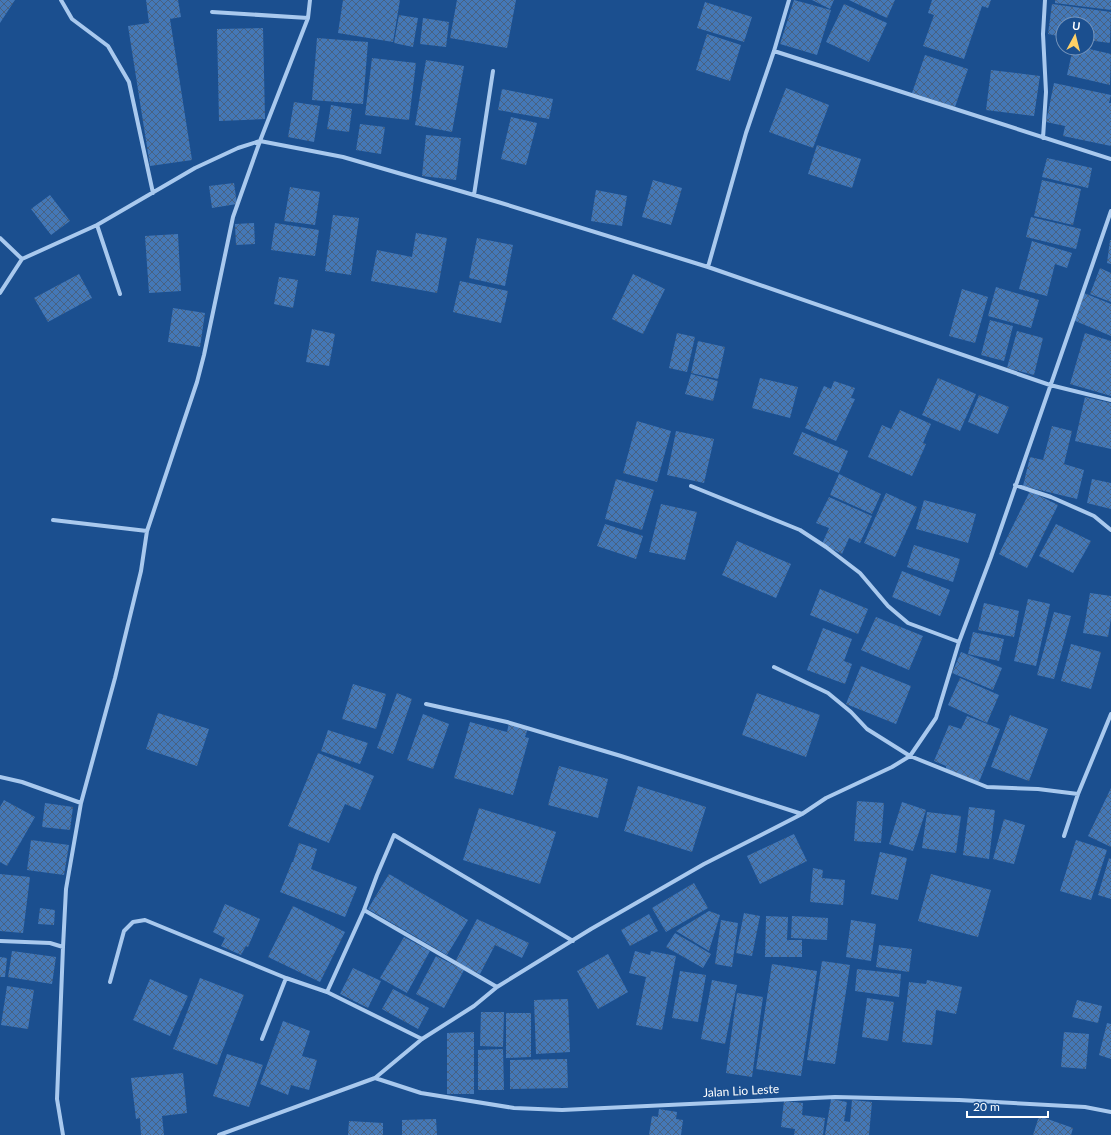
<svg xmlns="http://www.w3.org/2000/svg" width="1111" height="1135" font-family="Lato,sans-serif">
<defs>
<pattern id="building-cross-hatch" width="8" height="8" patternUnits="userSpaceOnUse"><rect width="8" height="8" fill="#4478b7"/><path d="M0 0l8 8M0 8l8-8" fill="none" stroke="#486282"/></pattern>
</defs>
<rect width="100%" height="100%" fill="#1b4f8f"/>
<path fill="url(#building-cross-hatch)" d="M0 0H15L0 23Z
M146 0H178L181 17 170 19 192 160 150 166 128 26 149 23Z
M343 0H400L393 42 338 33Z
M457 0H516L507 48 450 38Z
M794 0 831 10 817 55 780 44Z
M812 0H834L830 9Z
M849 0H895L887 18Z
M932 0H991L988 8 982 6 964 59 923 46 934 15 928 13Z
M1055 0H1111V10L1055 3Z
M705 2 752 17 744 42 697 28Z
M844 4 887 23 869 62 826 42Z
M1052 4 1111 12 1110 43 1087 40V24H1063V37L1048 34Z
M399 15 418 18 413 47 394 43Z
M423 18 449 22 446 47 420 44Z
M263 28 265 119 219 121 217 29Z
M707 34 741 45 730 81 696 70Z
M317 38 368 42 363 104 312 100Z
M1073 48H1085L1111 54 1110 85 1067 75Z
M925 55 968 69 955 107 912 93Z
M372 58 416 63 409 120 365 115Z
M426 60 464 66 452 132 415 125Z
M991 70 1040 76 1034 116 986 110Z
M1054 83 1111 95 1109 103H1111V146L1063 136 1065 126 1046 122Z
M786 88 829 105 813 148 769 132Z
M502 89 553 99 549 119 498 110Z
M294 102 320 106 314 142 288 137Z
M331 105 352 109 349 132 327 129Z
M511 117 537 123 526 165 501 159Z
M360 124 385 127 381 154 356 150Z
M426 135 461 138 456 180 422 176Z
M817 145 861 159 852 188 808 174Z
M1047 158 1092 168 1088 188 1042 177Z
M653 180 682 188 671 225 642 217Z
M1042 180 1081 189 1073 225 1034 216Z
M234 183 237 204 212 208 209 186Z
M290 187 320 192 315 225 284 221Z
M596 190 627 196 622 226 591 221Z
M50 195 70 221 51 235 31 209Z
M333 215 359 218 351 275 325 271Z
M1031 217 1081 229 1076 249 1026 237Z
M254 223 255 244 236 245 235 224Z
M275 223 319 230 315 256 271 250Z
M416 233 447 238 437 293 371 281 377 250 412 257Z
M178 234 181 291 149 293 145 236Z
M477 238 513 245 505 286 469 278Z
M1110 240H1111V264L1107 263Z
M1032 241 1072 253 1067 268 1055 264 1047 296 1019 289Z
M1100 268 1111 273V302L1090 294Z
M79 274 92 298 48 322 34 298Z
M633 274 665 289 643 334 612 319Z
M279 277 298 280 293 308 274 304Z
M460 281 508 291 501 323 453 312Z
M996 287 1039 300 1031 328 988 316Z
M962 289 988 297 975 343 949 336Z
M1084 293 1111 304V336L1073 320Z
M173 308 205 313 200 347 168 342Z
M990 320 1013 326 1004 361 981 355Z
M312 329 335 334 329 366 306 362Z
M1017 331 1043 338 1034 375 1007 368Z
M677 333 695 337 687 372 669 368Z
M1085 333 1111 341V396L1070 384Z
M698 341 725 347 718 379 691 373Z
M691 374 718 381 713 401 685 394Z
M760 378 798 387 790 418 752 408Z
M938 378 976 394 960 431 922 415Z
M834 381 855 388 851 398 855 399 836 441 805 428 824 386 831 389Z
M979 395 1009 407 998 434 968 422Z
M1085 397 1111 403V449L1075 441Z
M900 410 931 424 923 443 926 444 912 476 868 457 882 425 891 429Z
M637 421 671 431 657 482 623 473Z
M1052 426 1072 431 1064 464 1084 470 1077 499 1023 486 1030 457 1043 460Z
M676 431 714 439 704 483 667 475Z
M802 432 848 451 839 473 793 454Z
M839 474 881 494 872 514 830 495Z
M616 479 654 490 642 530 605 519Z
M1092 479 1111 483V509L1087 503Z
M1030 491 1058 505 1027 568 999 554Z
M886 493 917 507 895 557 864 543Z
M829 497 872 516 860 543 849 538 842 554 822 544 829 528 816 523Z
M924 500 976 514 968 543 916 529Z
M661 504 697 512 685 560 649 552Z
M605 524 643 536 636 559 597 546Z
M1056 524 1091 541 1073 573 1039 556Z
M737 541 791 564 776 598 722 575Z
M914 545 960 559 953 582 907 567Z
M902 571 950 590 940 616 892 597Z
M820 589 868 609 858 634 810 615Z
M1090 593 1111 596V618L1108 637 1083 633Z
M1028 599 1050 604 1036 666 1014 661Z
M984 603 1019 611 1014 637 978 630Z
M1054 612 1071 616 1054 679 1037 675Z
M876 617 923 636 909 670 861 650Z
M823 628 852 639 844 661 852 664 845 684 807 670Z
M973 632 1004 639 999 661 968 654Z
M1071 644 1101 652 1091 689 1061 681Z
M961 652 1002 668 993 690 952 673Z
M861 666 911 686 896 724 846 704Z
M960 678 999 695 987 723 948 705Z
M353 684 386 694 376 729 342 719Z
M397 693 412 699 393 754 377 748Z
M757 693 820 715 806 757 742 735Z
M158 713 209 729 197 766 146 749Z
M423 714 449 724 433 769 407 760Z
M1010 715 1048 729 1029 781 991 767Z
M967 716 1000 729 979 782 946 769V766L934 761 949 725 961 729Z
M470 722 507 732 509 723 528 728 525 737 529 738 513 795 454 778Z
M328 730 368 743 360 764 321 751Z
M318 753 374 776 360 810 345 804 329 843 288 826Z
M559 766 608 779 598 818 548 805Z
M638 786 706 807 692 852 624 831Z
M1111 788V847L1088 836Z
M4 800 35 817 7 866 0 862V807Z
M857 801 884 803 881 843 854 841Z
M902 802 926 810 913 851 889 844Z
M45 803 73 807 70 830 42 827Z
M969 807 995 810 989 859 963 855Z
M479 808 556 832 540 884 463 860Z
M927 812 961 816 956 853 922 848Z
M1004 819 1025 825 1014 864 993 859Z
M794 834 807 861 760 884 747 856Z
M31 840 69 845 64 875 27 870Z
M1076 840 1107 850 1091 900 1060 891Z
M299 843 317 849 311 869 357 887 345 917 280 892 292 862H293Z
M880 852 907 858 898 900 871 894Z
M1109 858 1111 859V899L1098 895Z
M813 868 823 870 822 878 845 880 843 905 810 902Z
M0 874 30 877 23 933 0 931Z
M389 874 468 920 447 955 368 909Z
M931 874 991 890 978 937 918 921Z
M694 883 708 908 666 932 652 908Z
M225 904 260 919 248 947 246 946 241 955 221 946 225 938 213 932Z
M293 906 345 932 320 982 268 957Z
M40 908 55 910 54 925 38 924Z
M709 911 720 915 709 951 676 931Z
M744 913 760 916 752 956 736 953Z
M649 914 658 931 630 946 621 930Z
M766 916 788 917 787 940H802V957H765Z
M792 916 828 918 827 940 791 938Z
M477 919 529 943 522 958 495 945 480 974 455 962Z
M721 920 738 923 732 967 715 964Z
M851 920 876 924 871 961 846 957Z
M675 933 711 954 703 968 666 947Z
M404 937 430 951 407 993 380 978Z
M879 945 912 949 909 972 876 967Z
M12 951 56 957 52 984 8 977Z
M635 951 650 955 651 951 676 956 662 1030 636 1025 646 977 629 973Z
M608 954 628 992 598 1009 577 971Z
M436 956 464 970 444 1008 416 994Z
M0 957 7 958 5 977H0Z
M822 961 850 965 835 1064 807 1060Z
M772 964 817 971 801 1076 756 1069Z
M353 968 381 981 368 1008 340 994Z
M857 969 901 974 899 997 855 991Z
M680 971 706 975 698 1022 672 1018Z
M200 978 244 995 217 1065 173 1049Z
M150 979 188 996 170 1036 133 1020Z
M712 980 737 985 725 1044 701 1039Z
M927 980 962 987 956 1014 936 1010 932 1045 902 1042 909 982 926 984Z
M7 986 34 990 28 1029 1 1025Z
M393 989 429 1008 418 1029 382 1009Z
M737 993 763 997 752 1077 726 1073Z
M867 998 894 1002 888 1041 862 1037Z
M568 999 570 1052 536 1054 534 1000Z
M1077 1000 1102 1006 1098 1023 1072 1017Z
M481 1012H504L503 1047 480 1046Z
M506 1013H531V1057L506 1058Z
M283 1021 310 1031 302 1056 317 1060 309 1090 291 1085 288 1095 260 1084Z
M1107 1023 1111 1024V1059L1099 1055Z
M474 1032V1094H447V1033Z
M1064 1032 1089 1034 1086 1069 1061 1067Z
M503 1049 504 1090H478V1050Z
M227 1054 263 1065 249 1107 213 1096Z
M567 1059 568 1088 510 1089V1060Z
M183 1073 187 1113 162 1116 164 1135H141L140 1118 136 1119 131 1078Z
M831 1099 847 1102 844 1121 850 1122 852 1100 872 1102 869 1135H825Z
M784 1101 803 1103 802 1115 825 1118 823 1135H794L795 1129 781 1127Z
M659 1109 677 1112 676 1119 683 1120 681 1135H649L652 1116 658 1117Z
M1039 1116 1073 1128 1071 1135H1033Z
M436 1119 437 1135H402V1120Z
M349 1121 383 1123V1135H348Z"/>
<g fill="none" stroke-linecap="round" stroke-linejoin="round">
<path stroke="#a9c9ee" stroke-width="4" d="M61 0 72 19 108 46 129 82 153 193
M212 12 308 18
M774 51 1111 159
M1043 138 1046 92 1043 34 1045 0
M474 195 493 71
M97 225 120 294
M0 238 22 259 97 225 195 168 238 148 260 141 343 157 498 202 708 267 746 133 774 51 789 0
M708 267 1050 385 1111 400
M0 293 22 259
M1015 485 1051 497 1094 516 1111 530
M691 486 800 530 826 547 860 573 888 606 908 623 959 642
M53 520 147 531
M774 667 828 693 851 712 867 729 910 756 987 787 1038 789 1078 794
M426 704 507 722 621 756 802 814
M0 777 22 782 81 803
M1064 836 1078 794 1111 714
M364 910 497 987
M0 941 50 943 63 947
M110 982 124 931 133 922 145 920 286 978 327 992 422 1039
M327 992 364 910 377 875 394 835 573 941
M262 1039 286 978
M375 1078 421 1093 514 1108 562 1110 835 1097 959 1100 1085 1107 1111 1112
M63 1135 57 1099 63 947 66 889 81 803 115 678 141 571 147 531 197 382 204 355 233 217 260 141 308 18 310 0
M219 1135 375 1078 422 1039 474 1006 497 987 591 929 704 864 802 814 826 798 892 767 910 756 936 718 959 642 991 557 1111 211"/>
</g>
<g text-anchor="middle" stroke-width="4" stroke-linejoin="round" paint-order="stroke">
<g font-size="12" fill="#fff" stroke="#1b4f8f">
<text transform="translate(741 1091) rotate(-3)" y="4">Jalan Lio Leste</text>
</g>
</g>
<g transform="translate(1075 36) rotate(7)"><circle r="19" fill="#1b4f8f" stroke="#7695bc"/>
<path d="M0-3L7 15L0 10L-7 15Z" fill="#ffd166"/>
<text y="-6" font-size="11" font-weight="bold" text-anchor="middle" fill="#ffffff">U</text>
</g>
<path d="M967 1111v6h81v-6" fill="none" stroke="#ffffff" stroke-width="2"/>
<text x="973" y="1111" font-size="12" fill="#ffffff" stroke="#1b4f8f" stroke-width="3" paint-order="stroke">20 m</text>
</svg>
